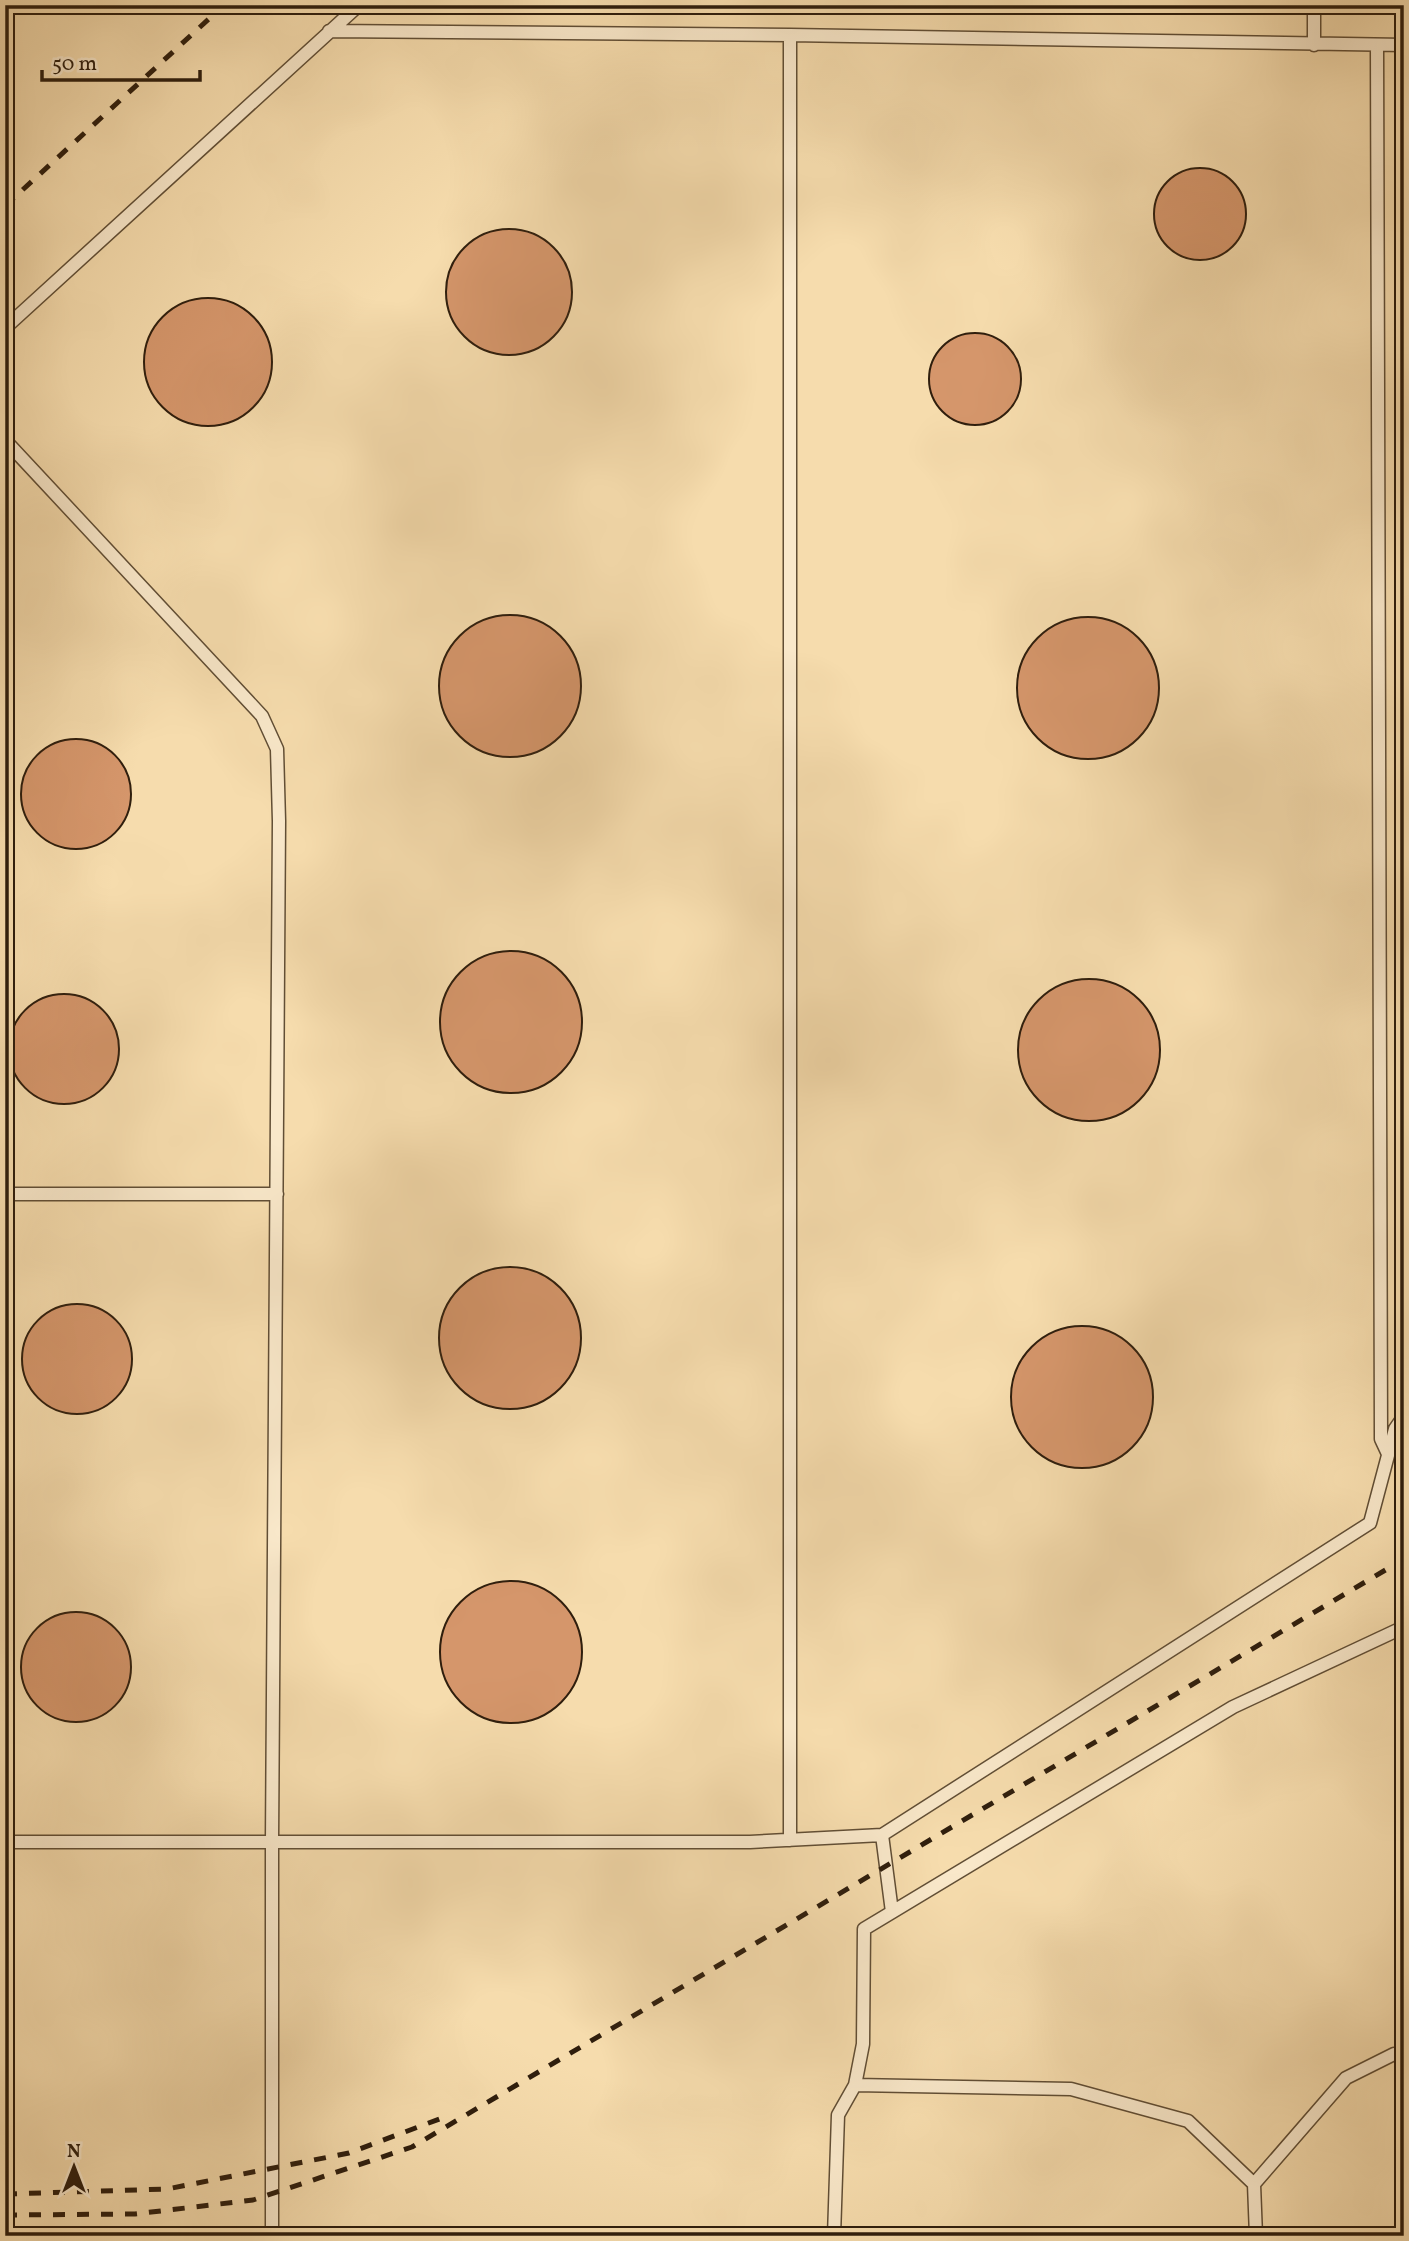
<svg xmlns="http://www.w3.org/2000/svg" width="1409" height="2241" font-family="Vollkorn,serif">
<rect width="100%" height="100%" fill="#f6dcad"/>
<filter id="stains"><feTurbulence type="fractalNoise" baseFrequency=".00286" numOctaves="4"/><feColorMatrix values="0 0 0 0 .2 0 0 0 0 .09 0 0 0 0 .02 0 0 0 .5 -.17"/></filter>
<radialGradient id="worn" r=".72"><stop offset=".6" stop-color="#630" stop-opacity="0"/><stop offset="1" stop-color="#630" stop-opacity=".3"/></radialGradient>
<path fill="#d5966b" stroke="#2f1e0d" stroke-width="2" d="M1154 214a46 46 0 1 1 92 0a46 46 0 1 1-92 0Z
M446 292a63 63 0 1 1 126 0a63 63 0 1 1-126 0Z
M144 362a64 64 0 1 1 128 0a64 64 0 1 1-128 0Z
M929 379a46 46 0 1 1 92 0a46 46 0 1 1-92 0Z
M439 686a71 71 0 1 1 142 0a71 71 0 1 1-142 0Z
M1017 688a71 71 0 1 1 142 0a71 71 0 1 1-142 0Z
M21 794a55 55 0 1 1 110 0a55 55 0 1 1-110 0Z
M440 1022a71 71 0 1 1 142 0a71 71 0 1 1-142 0Z
M1018 1050a71 71 0 1 1 142 0a71 71 0 1 1-142 0Z
M9 1049a55 55 0 1 1 110 0a55 55 0 1 1-110 0Z
M439 1338a71 71 0 1 1 142 0a71 71 0 1 1-142 0Z
M22 1359a55 55 0 1 1 110 0a55 55 0 1 1-110 0Z
M1011 1397a71 71 0 1 1 142 0a71 71 0 1 1-142 0Z
M440 1652a71 71 0 1 1 142 0a71 71 0 1 1-142 0Z
M21 1667a55 55 0 1 1 110 0a55 55 0 1 1-110 0Z"/>
<g fill="none" stroke-linecap="round" stroke-linejoin="round">
<defs>
<path id="service" d="M1314 5V45
M329 31 790 35 1404 45
M790 35V1840
M1377 45 1381 1439 1388 1454
M5 328 359 5
M5 440 262 716 277 749 279 821 272 1841V2236
M5 1194H277
M882 1835 892 1912
M5 1842H750L882 1835 1370 1523 1395 1429 1404 1416
M855 2085 1071 2089 1188 2121 1254 2184
M834 2236 838 2115 855 2085 863 2044 864 1929 1233 1707 1404 1627
M1256 2236 1254 2184 1346 2078 1394 2054H1404"/>
</defs>
<use href="#service" stroke="#614e35" stroke-width="15"/>
<use href="#service" stroke="#f9e8ca" stroke-width="12"/>
<path stroke="#2f1e0d" stroke-width="5" stroke-dasharray="12 12" stroke-linecap="butt" d="M5 206 224 5
M5 2194 167 2189 349 2153 450 2115
M5 2215 135 2214 253 2200 412 2147 1404 1559"/>
</g>
<rect width="1409" height="2241" fill="none" stroke="#f6dcad" stroke-width="28"/>
<rect x="7" y="7" width="1395" height="2227" fill="none" stroke="#2f1e0d" stroke-width="3.5"/>
<rect x="14" y="14" width="1381" height="2213" fill="none" stroke="#2f1e0d" stroke-width="2"/>
<g transform="translate(74 2167)" stroke="#f9e8ca" stroke-width="5" paint-order="stroke">
<path d="M0-5L12 26L0 18L-12 26Z" fill="#2f1e0d"/>
<text y="-10" font-size="19" font-weight="bold" text-anchor="middle" fill="#2f1e0d">N</text>
</g>
<path d="M42 70v10h158v-10" fill="none" stroke="#2f1e0d" stroke-width="3.5"/>
<text x="52" y="70" font-size="21" fill="#2f1e0d" stroke="#f9e8ca" stroke-width="5" paint-order="stroke">50 m</text>
<rect width="100%" height="100%" filter="url(#stains)"/>
<rect width="100%" height="100%" fill="url(#worn)"/>
</svg>
